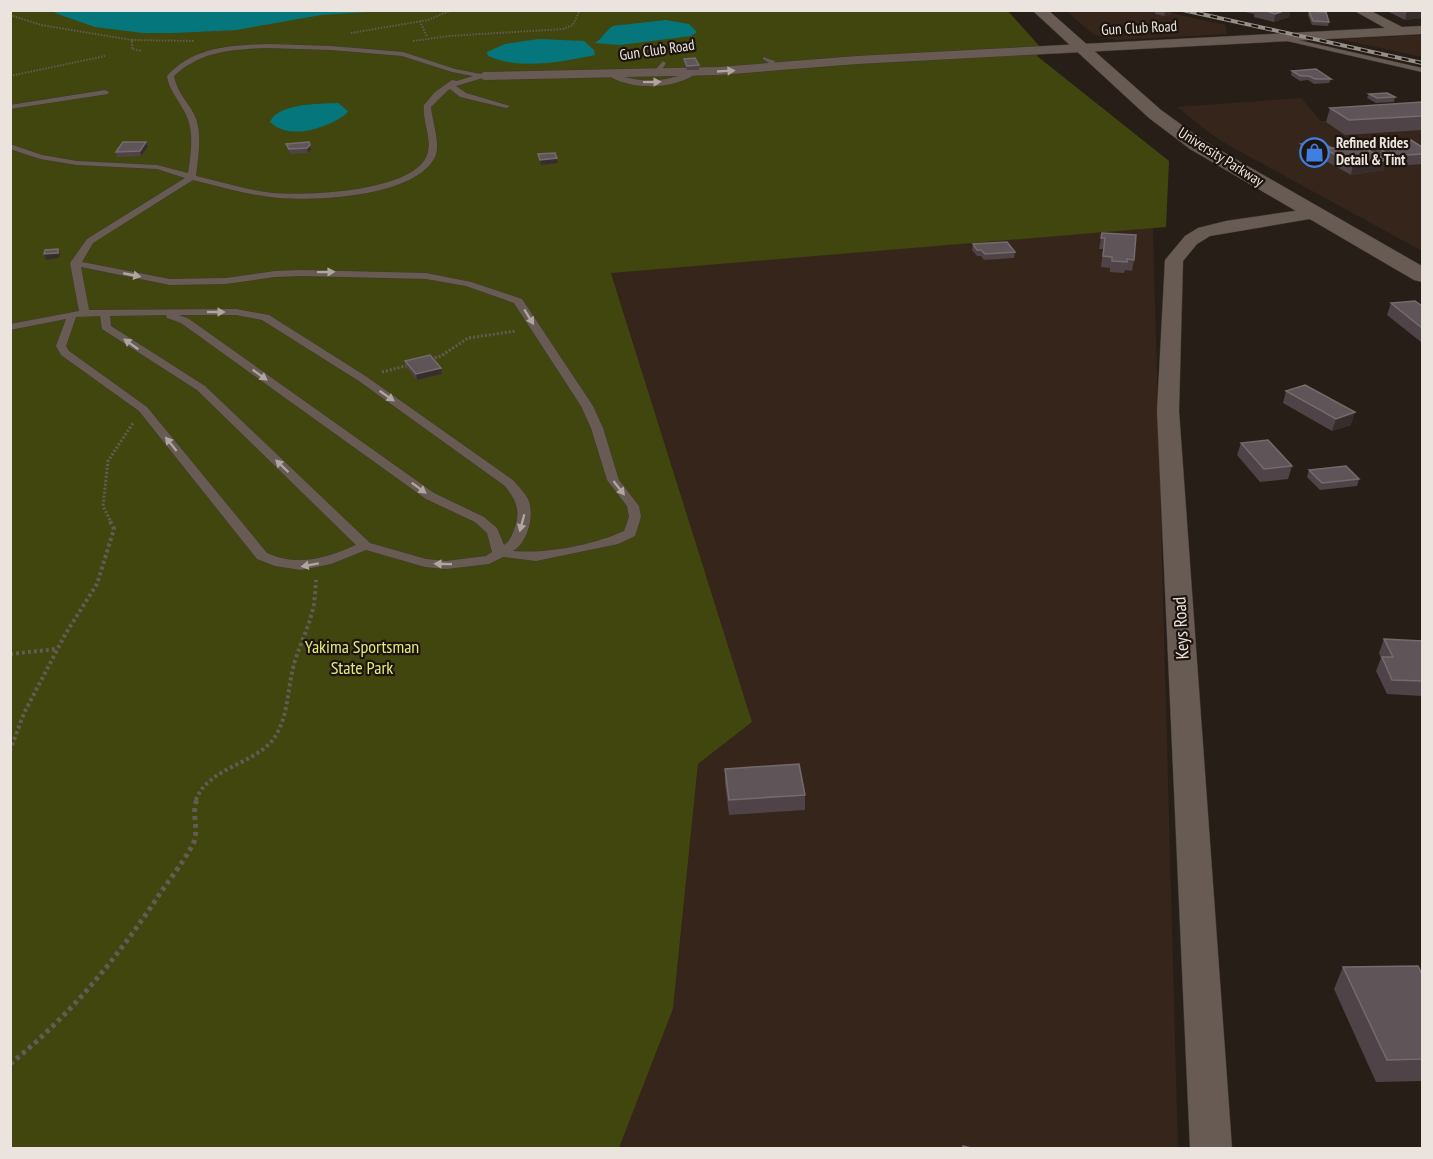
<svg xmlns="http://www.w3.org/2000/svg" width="1433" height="1159" font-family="'PT Sans Narrow',sans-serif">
<rect width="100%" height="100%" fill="#271e17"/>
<path fill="#35251b" d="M1066 11H1162L1226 25 1227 34 1117 40 1094 35Z
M1422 35V57L1339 39Z
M1301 98 1321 121 1422 114V251L1228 145 1211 134 1177 107Z
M1153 228 1178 1148H619L673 1009 698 764 752 722 611 272Z"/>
<path fill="#41460e" d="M11 11H1008L1043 50 1037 56 1169 161 1166 227 611 273 752 722 698 764 673 1009 619 1148H11Z"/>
<path fill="#05777c" d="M56 10H383V11L321 15 236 30 174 33H143L95 27 55 13Z
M666 20 689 24 697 32 691 36 620 45 595 43C603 38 605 31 613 26Z
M539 39 584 41 594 50 595 55C562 62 520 70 488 56L487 52 505 44Z
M338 103 348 111 346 114C328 128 289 141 270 122 278 103 319 104 338 103Z"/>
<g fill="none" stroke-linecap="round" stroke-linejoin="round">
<defs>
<path id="lane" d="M1276 35 1422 68V72L1274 38Z
M268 44 331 46 403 52 455 69 486 75V77L456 86 466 93 510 106 506 108 460 97 450 89 447 91 431 107C432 121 441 144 435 157 415 198 309 202 270 197 244 194 219 186 193 180L93 243 82 262 170 279 226 278 275 271 302 270 426 273 471 282 522 299 593 406 603 428 619 480 639 506 641 517 635 536 618 544 536 561 503 557 489 564 446 569 425 567 366 550 331 564 301 570 275 566 257 559 139 411 61 355 56 346 66 319 10 330V324L79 311 70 263 87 239 185 178 157 169 77 165 40 159 10 149V144L42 155 77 161 157 165 188 173C191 153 195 130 184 111 178 99 169 90 167 76 192 47 231 45 268 44ZM268 48 331 50 402 56 452 72 473 76 457 81 452 80 435 92 424 105C422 121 433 140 427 155 414 192 305 196 273 193 247 190 222 182 196 176 198 156 203 133 194 114 187 101 177 92 174 76 200 51 233 49 268 48ZM81 267 170 285 226 284 275 277 302 276 426 279 466 286 514 303 581 406 591 428 607 480 627 506 629 517 624 531C593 545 547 554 513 551 528 542 535 515 528 499 525 493 518 486 513 480L367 377 269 315 236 309 89 310ZM166 315 167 318 181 323 426 499 475 522 487 533 492 552 486 556 446 561 426 559 370 543 205 386 111 326 110 316ZM179 315H236L262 320 359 381 505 486C517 501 521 511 514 530 511 537 510 541 504 545L497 528 484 517 434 493 189 319ZM100 316 102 329 197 390 356 545C326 558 299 567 267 553L147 407 69 351 66 346 76 317Z
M763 57 775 61 773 69H769V63L763 59Z
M663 61 666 63 663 68 668 73 665 75 656 69Z
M695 70 698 72C677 90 628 91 606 74L609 72C642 84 663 83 695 70Z
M105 90 109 92 108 94 10 109V105Z"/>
<path id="street" d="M1353 10H1369L1402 27 1422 26V34L857 64 719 75 484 80 477 76 484 72 719 67 857 56 1385 28Z
M1315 208 1321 209 1324 213 1321 217 1210 236 1197 244 1183 261 1179 411 1232 1148H1190L1157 411 1165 260 1185 236 1198 228 1226 221Z"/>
<path id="secondary" d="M1032 10H1048L1161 110 1204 141 1422 266V282L1414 280 1190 149 1149 118Z"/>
</defs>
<use href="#lane" stroke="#403833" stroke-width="1"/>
<use href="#street" stroke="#403833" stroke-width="1"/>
<use href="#secondary" stroke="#403833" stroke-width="1"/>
<path stroke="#635b54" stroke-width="2" stroke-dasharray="1.5 1.5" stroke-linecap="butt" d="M10 15 41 25 132 40V49L142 51
M420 21 427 37
M351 33 428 20 452 10
M132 40 195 41
M413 41 449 36 563 29 573 25 580 10
M10 76 105 56"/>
<path stroke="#635b54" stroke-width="3" stroke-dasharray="2 2" stroke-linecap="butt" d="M431 359 441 356 468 338 516 331
M382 372 409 365
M110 520 103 506 108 461 133 423"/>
<path stroke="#635b54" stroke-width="4" stroke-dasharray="3 3" stroke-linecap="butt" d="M10 654 57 649
M10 751 24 713 66 633 97 584 114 529 109 519
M196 800C207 769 250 765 271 742 288 722 287 693 293 668 297 651 306 634 311 616 315 605 315 592 316 580"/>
<path stroke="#635b54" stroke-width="5" stroke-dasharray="4 4" stroke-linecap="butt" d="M10 1064C71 1015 118 957 161 892 172 876 185 860 194 842 199 827 191 814 197 799"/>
<use href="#lane" fill="#675b53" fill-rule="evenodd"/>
<use href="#street" fill="#675b53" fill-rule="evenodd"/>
<use href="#secondary" fill="#675b53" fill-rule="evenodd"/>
<defs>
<path id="rail" d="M1183 10 1422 63"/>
</defs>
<use href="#rail" stroke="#978f89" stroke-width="4"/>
<use href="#rail" stroke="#1e140e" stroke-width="2" stroke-dasharray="7" stroke-linecap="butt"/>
</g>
<path fill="#4f4347" d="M1156 10H1171V14L1164 16 1155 14Z
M1236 10H1290L1289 17 1274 22 1254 17V14Z
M1389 10H1422V18L1405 20 1389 12Z
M1309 11 1329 22 1328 26 1312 25 1308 15Z
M684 59 699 65V70H687L684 63Z
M1292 71 1331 79 1329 83 1314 84 1308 80 1300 81 1291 75Z
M1369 94 1395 97 1394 102 1376 103 1367 98Z
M1422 102V130L1345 135 1326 122 1330 108Z
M146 142 148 147 141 156 117 157 116 152Z
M1422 142V164L1388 167 1385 165 1384 170 1351 175 1322 159 1323 156 1314 157 1300 149 1301 144 1332 148 1367 150 1369 143 1421 146Z
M286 144 310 145 311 150 308 153 290 154Z
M1102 233 1134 260 1132 271 1125 270 1124 273 1110 272V268L1101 267 1103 249H1099Z
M973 244 1015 252 1014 258 984 260 981 256H977L972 250Z
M1391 303 1422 306V342H1421L1387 315Z
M405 361 442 374 417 380 406 367Z
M1286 391 1351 425 1332 431 1283 403Z
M1241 443 1292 466 1288 479 1260 482 1237 455Z
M1309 470 1359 479 1357 486 1320 490 1307 477Z
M1384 639 1422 641V696L1387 694 1376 671 1381 658 1379 653Z
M725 769 805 795V810L729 815 725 783Z
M1343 967 1422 974V1081L1376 1082 1334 989Z"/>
<path fill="#382d2d" d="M1169 10H1171V14L1164 16 1165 12Z
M1283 10H1290L1289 17 1274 22 1275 14Z
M1422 10V18L1405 20 1407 11Z
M146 142 148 147 141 156 140 151Z
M310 145 311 150 308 153 307 148Z
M1324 151 1323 156 1314 157 1315 152Z
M557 158 558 163 541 165 540 160Z
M1387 160 1384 170 1351 175 1353 165Z
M58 249 60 254 59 258 46 260 44 254Z
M441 368 442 374 417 380 416 374Z
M1355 412 1351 425 1332 431 1336 419Z"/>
<path fill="#5f5458" stroke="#756b6d" stroke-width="1.5" d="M1263 10H1286L1275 14Z
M1309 11 1326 12 1329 22 1313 21Z
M695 58 699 65 687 66 684 59Z
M1316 69 1331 79H1315L1309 76H1301L1292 71Z
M1387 93 1395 97 1377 98 1369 94Z
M1422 102V116L1349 120 1330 108Z
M1411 140 1422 147V154L1391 156 1369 143Z
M123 142H146L140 151 116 152Z
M309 142 310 145 307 148 289 149 286 144Z
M1320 142 1332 148 1315 152 1301 144Z
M1358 145 1387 160 1353 165 1325 149Z
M555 153 557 158 540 160 538 154Z
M1102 233 1136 235 1134 260 1127 259V262L1112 261V257L1103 256 1105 238H1101Z
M1007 242 1015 252 985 254 981 250H977L973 244Z
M58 249V253L44 254 45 250Z
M1415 301 1422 306V328L1391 303Z
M430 355 441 368 416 374 405 361Z
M1305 385 1355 412 1336 419 1286 391Z
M1268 440 1292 466 1264 469 1241 443Z
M1346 466 1359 479 1322 483 1309 470Z
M1384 639 1422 641V681L1392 680 1382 657H1393Z
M799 764 805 795 729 800 725 769Z
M1418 966 1422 974V1059L1387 1060 1343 967Z
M963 1146 975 1149H963Z"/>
<defs><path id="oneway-solid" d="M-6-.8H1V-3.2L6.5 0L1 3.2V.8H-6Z" transform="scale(1.5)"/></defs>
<g fill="#afa69f">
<use href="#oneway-solid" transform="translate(726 71) rotate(-3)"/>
<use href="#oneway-solid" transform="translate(652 82) rotate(-1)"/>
<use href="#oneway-solid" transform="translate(326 272) rotate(-1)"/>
<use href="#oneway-solid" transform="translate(132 275) rotate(11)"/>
<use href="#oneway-solid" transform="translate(216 312)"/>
<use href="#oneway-solid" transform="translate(529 317) rotate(58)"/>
<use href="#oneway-solid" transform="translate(131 344) rotate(-145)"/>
<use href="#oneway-solid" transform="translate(260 375) rotate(36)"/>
<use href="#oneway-solid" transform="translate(387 396) rotate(35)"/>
<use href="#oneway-solid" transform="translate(171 444) rotate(-129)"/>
<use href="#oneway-solid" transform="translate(282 466) rotate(-136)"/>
<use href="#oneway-solid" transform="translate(419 488) rotate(36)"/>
<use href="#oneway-solid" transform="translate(619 488) rotate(52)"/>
<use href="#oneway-solid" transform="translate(522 523) rotate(105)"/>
<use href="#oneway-solid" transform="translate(443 564) rotate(-179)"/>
<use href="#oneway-solid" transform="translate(310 565) rotate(170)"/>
</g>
<defs>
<symbol id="shop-ring" viewBox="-11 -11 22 22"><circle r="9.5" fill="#1e140e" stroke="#3f7fe0" stroke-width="1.5"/><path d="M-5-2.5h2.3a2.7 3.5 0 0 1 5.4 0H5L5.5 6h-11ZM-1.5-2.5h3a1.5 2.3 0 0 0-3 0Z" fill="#3f7fe0"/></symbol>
</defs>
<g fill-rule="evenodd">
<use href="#shop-ring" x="1298" y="136" width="33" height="33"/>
</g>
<g text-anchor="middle" stroke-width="4.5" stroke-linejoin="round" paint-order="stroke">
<g font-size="15" fill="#eae3de" stroke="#1e140e">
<text transform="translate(1139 28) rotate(-3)" y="5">Gun Club Road</text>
<text transform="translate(657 50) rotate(-8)" y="5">Gun Club Road</text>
<text transform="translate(1221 157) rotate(32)" y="5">University Parkway</text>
</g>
<g font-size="15" font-weight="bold" fill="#eae3de" stroke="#1e140e" text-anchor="start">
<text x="1336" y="148">Refined Rides<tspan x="1336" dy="17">Detail &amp; Tint</tspan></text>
</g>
<g font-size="18" fill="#eae3de" stroke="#1e140e">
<text transform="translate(1181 628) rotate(-93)" y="6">Keys Road</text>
</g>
<g font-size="18" fill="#e0ec7b" stroke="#1e140e">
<text x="362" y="653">Yakima Sportsman<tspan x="362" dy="21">State Park</tspan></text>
</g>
</g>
<rect width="1433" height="1159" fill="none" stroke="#eae3de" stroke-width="24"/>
</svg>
